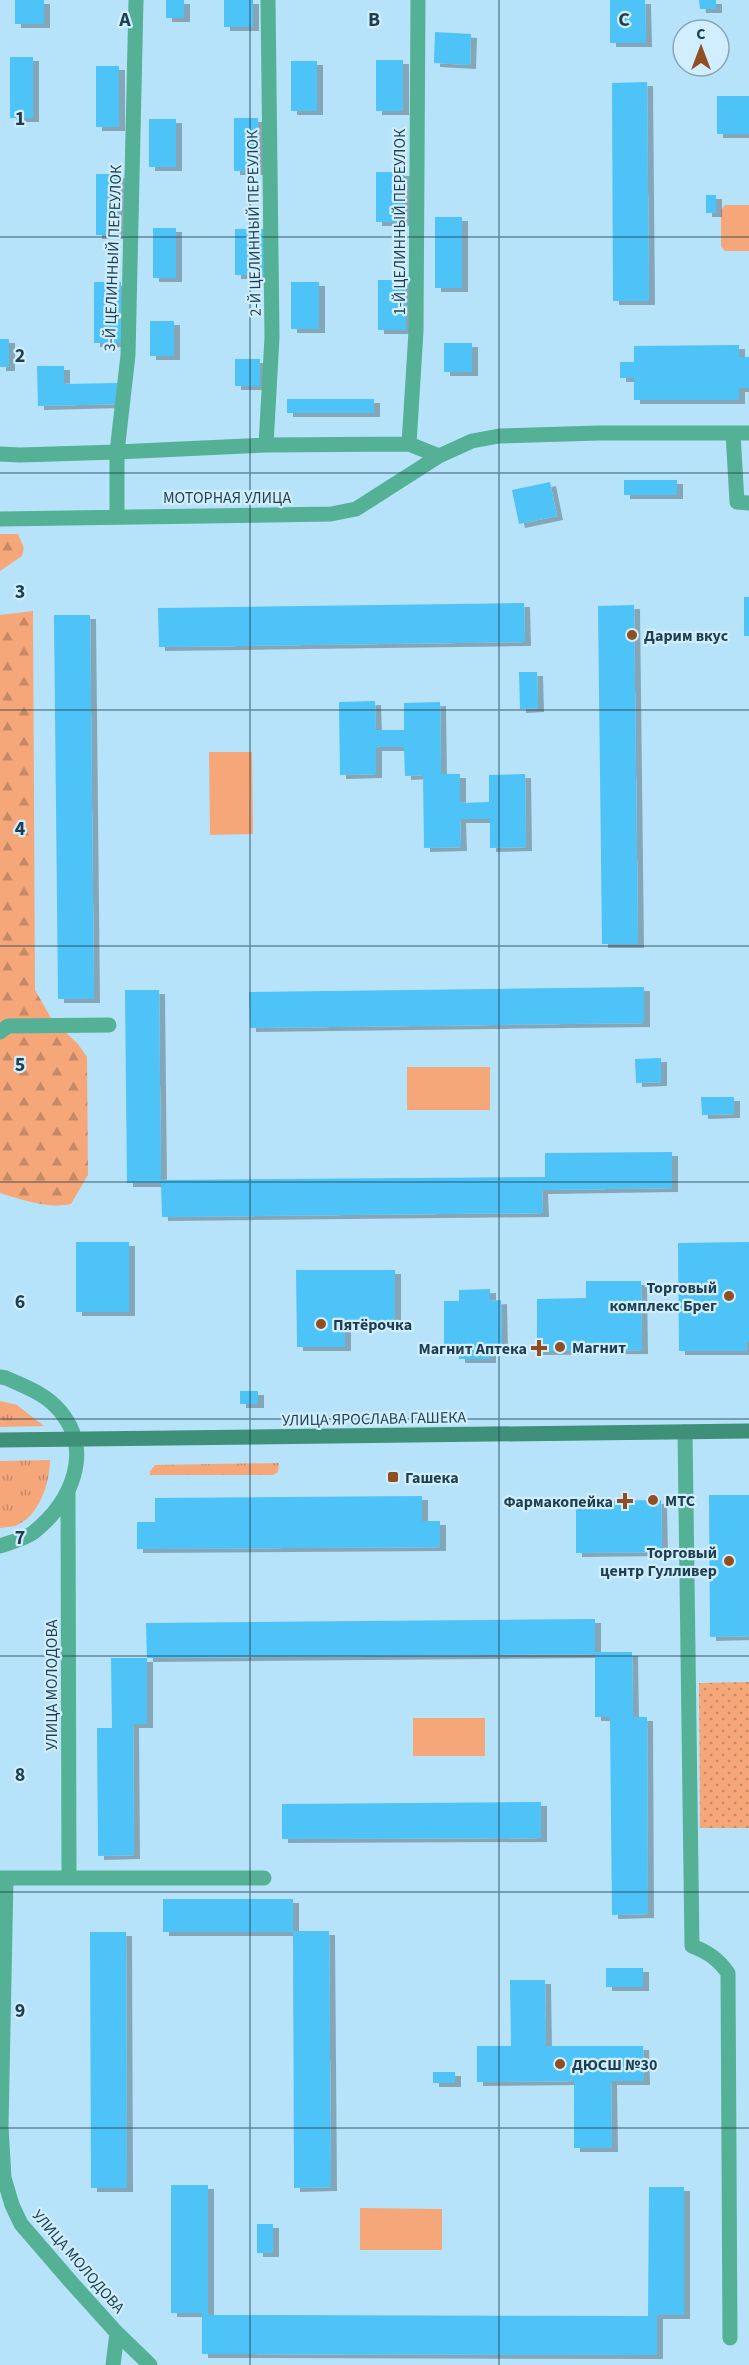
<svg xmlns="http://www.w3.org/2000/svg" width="749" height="2365" font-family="'Source Sans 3',sans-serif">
<defs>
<pattern id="grass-tufts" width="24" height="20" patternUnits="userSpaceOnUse" patternTransform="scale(1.5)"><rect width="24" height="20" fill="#f5a77a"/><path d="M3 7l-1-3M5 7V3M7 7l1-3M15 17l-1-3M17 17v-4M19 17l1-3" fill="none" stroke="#c68966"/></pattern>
<pattern id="forest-firs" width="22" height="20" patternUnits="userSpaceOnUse" patternTransform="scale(1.5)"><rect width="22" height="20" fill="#f5a77a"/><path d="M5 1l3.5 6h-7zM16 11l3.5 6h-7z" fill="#c68966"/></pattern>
<pattern id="park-dots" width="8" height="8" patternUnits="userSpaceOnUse" patternTransform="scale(1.5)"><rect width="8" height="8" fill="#f5a77a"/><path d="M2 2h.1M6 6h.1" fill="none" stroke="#c68966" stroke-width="1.8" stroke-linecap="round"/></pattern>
<filter id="shadow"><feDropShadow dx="6" dy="4" stdDeviation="0" flood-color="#0004"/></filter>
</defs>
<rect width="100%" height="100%" fill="#b6e3fa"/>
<path fill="url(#grass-tufts)" d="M0 1401 17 1405 44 1426 0 1427Z
M50 1460C50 1483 39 1517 15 1526 10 1527 5 1527 0 1528V1461Z
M279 1463 278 1472 273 1475H150V1471L155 1465Z"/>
<path fill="url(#forest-firs)" d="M0 534H18L24 548 22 556 0 571Z
M33 611 35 990 51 1018 78 1044 87 1057 88 1175 71 1204C48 1209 23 1200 0 1193V615Z"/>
<path fill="url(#park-dots)" d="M749 1682V1828H700L699 1683Z"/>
<path fill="#f5a77a" d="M725 205H749V251H725L721 246V210Z
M209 752H252L253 834 210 835Z
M407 1067H490V1110H407Z
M413 1718H485V1756H413Z
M360 2208 442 2209V2250H360Z"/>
<path fill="#4dc3f7" filter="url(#shadow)" d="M15 0H44V24H15Z
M166 0H184V18H166Z
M224 0H253V27H224Z
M610 0H645L646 43H610Z
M699 0H716V9H700Z
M435 32 471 34 470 65 434 63Z
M10 57H33V118H10Z
M376 60H403V111H376Z
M291 61H317V111H291Z
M96 66H119V127H96Z
M647 82 649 301H613L612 83Z
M717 96H749V134H717Z
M234 118H258V171H234Z
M149 119H176V167H149Z
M376 172H404V222H376Z
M96 174H119V235H96Z
M706 195H716V213H706Z
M435 217H462V288H435Z
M153 228H176V278H153Z
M235 229H267V275H235Z
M378 280H406V330H378Z
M94 282H121V343H94Z
M291 282H319V329H291Z
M150 321H174V356H150Z
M0 339H9V367H0Z
M444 343H472V372H444Z
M739 345V357H749V388H739V400H634V378H620V362H634V346Z
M235 359H260V386H235Z
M37 366H64V384L118 383V404L38 406Z
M287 399H374V413H287Z
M624 480H677V495H624Z
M550 482 557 516 519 524 512 490Z
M744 597H749V636H744Z
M524 603 525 642 159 647 158 608Z
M634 605 638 944H602L598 606Z
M54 615H90L94 999H58Z
M519 672H537L538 708 520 709Z
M375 701 376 730H404V703L440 702 441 774H460V803L489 802V775L525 774 526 847 490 848V819H460L461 847 424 848 423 775 405 776 404 747H376V774L340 775 339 702Z
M644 987V1023L250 1028 249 992Z
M125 990H159L161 1180 545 1177V1153L672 1152V1188L542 1190 543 1213 162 1217 161 1183H127Z
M661 1058V1082L636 1083 635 1059Z
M701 1097H734V1114L702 1115Z
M76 1242H129V1312H76Z
M749 1242V1342H747V1351H679L678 1243Z
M296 1270H395V1322L345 1323V1347H297Z
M586 1281H641L642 1350 537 1351V1299L586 1298Z
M490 1289V1301L501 1300 502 1345H490V1359H459V1345H444V1301H459V1290Z
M240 1391H258V1404H240Z
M709 1495H749V1636L710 1637Z
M422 1496V1521H440V1547L137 1549V1522H155V1498Z
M661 1500 662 1552 576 1553V1501Z
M595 1619V1652H632L633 1717H647L648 1914 612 1915 610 1717H595V1654L147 1658 146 1623Z
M111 1658H147V1724H133L134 1855 98 1856 97 1728H112Z
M541 1802V1838L282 1839V1804Z
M163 1899H293V1931H329L331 2187 294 2188 293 1932H163Z
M90 1932H126L127 2188H91Z
M606 1968H643V1987H606Z
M510 1980H545L546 2046H643L644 2081H611L612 2148H574V2081L477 2082V2046H511Z
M433 2072H455V2083H433Z
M171 2185H208V2315L648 2316 649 2187H684V2315H657V2355L202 2354V2313H171Z
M257 2224H273V2253H257Z"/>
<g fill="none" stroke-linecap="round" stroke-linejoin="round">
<path stroke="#54b195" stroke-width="15" d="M733 433 737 502 749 503
M409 444 416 331 418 0
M266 445 272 337 268 0
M0 454 20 455 117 452 266 445 409 444 439 456
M117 516V452L128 355 136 0
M0 519 331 514 356 509 439 456 472 441 499 436 599 433H749
M0 1032 8 1026 109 1025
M0 1377 6 1378C26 1387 46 1394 60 1411 94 1452 71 1502 34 1532 25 1539 11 1542 0 1546
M685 1432 692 1946C708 1952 718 1959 728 1973L730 2338
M68 1492 69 1878
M0 1878H264
M6 1878 1 2127 4 2178 12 2205 21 2224 71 2282 117 2333 150 2365
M113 2365 117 2333"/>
<path stroke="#3e9078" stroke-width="15" d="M0 1440 749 1431"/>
</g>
<path fill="none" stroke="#1f3f4f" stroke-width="1.5" stroke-opacity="0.55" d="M250 0V2365M499 0V2365M0 237H749M0 473H749M0 710H749M0 946H749M0 1182H749M0 1419H749M0 1656H749M0 1892H749M0 2128H749"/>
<g fill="#924e21" stroke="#d0eefd" stroke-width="2">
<circle cx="632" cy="635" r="6"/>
<circle cx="729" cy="1296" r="6"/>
<circle cx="321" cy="1324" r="6"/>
<circle cx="560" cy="1347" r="6"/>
<path d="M536 1339h6v6h6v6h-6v6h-6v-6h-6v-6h6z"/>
<rect x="387" y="1471" width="12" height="12" rx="3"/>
<circle cx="653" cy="1500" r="6"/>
<path d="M622 1492h6v6h6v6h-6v6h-6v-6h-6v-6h6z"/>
<circle cx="729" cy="1561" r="6"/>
<circle cx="560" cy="2064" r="6"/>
</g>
<g text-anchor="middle" stroke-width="4.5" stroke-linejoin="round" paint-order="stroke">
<g font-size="16" fill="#1f3f4f" stroke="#d0eefd">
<text transform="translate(399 222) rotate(-90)" y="6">1-Й ЦЕЛИННЫЙ ПЕРЕУЛОК</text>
<text transform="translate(253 223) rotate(-91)" y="6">2-Й ЦЕЛИННЫЙ ПЕРЕУЛОК</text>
<text transform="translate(112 258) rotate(-88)" y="6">3-Й ЦЕЛИННЫЙ ПЕРЕУЛОК</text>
<text x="227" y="503">МОТОРНАЯ УЛИЦА</text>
<text transform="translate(374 1418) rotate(-1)" y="6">УЛИЦА ЯРОСЛАВА ГАШЕКА</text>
<text transform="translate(51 1685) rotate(-90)" y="6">УЛИЦА МОЛОДОВА</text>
<text transform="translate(79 2261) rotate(49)" y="6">УЛИЦА МОЛОДОВА</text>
</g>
<g font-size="16" font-weight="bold" fill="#1f3f4f" stroke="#d0eefd" text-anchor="start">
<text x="644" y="641">Дарим вкус</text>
<text x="717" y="1293" text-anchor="end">Торговый<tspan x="717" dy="18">комплекс Брег</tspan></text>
<text x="333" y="1330">Пятёрочка</text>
<text x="572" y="1353">Магнит</text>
<text x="527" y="1354" text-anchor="end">Магнит Аптека</text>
<text x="405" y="1483">Гашека</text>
<text x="665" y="1506">МТС</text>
<text x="613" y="1507" text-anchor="end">Фармакопейка</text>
<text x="717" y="1558" text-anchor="end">Торговый<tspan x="717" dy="18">центр Гулливер</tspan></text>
<text x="572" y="2070">ДЮСШ №30</text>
</g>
</g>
<g font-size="20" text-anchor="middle" font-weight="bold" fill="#1f3f4f" stroke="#d0eefd" stroke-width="4.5" stroke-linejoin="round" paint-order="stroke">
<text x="125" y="26">A</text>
<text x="374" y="26">B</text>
<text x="624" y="26">C</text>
<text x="20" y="125">1</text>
<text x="20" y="362">2</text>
<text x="20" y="598">3</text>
<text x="20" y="835">4</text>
<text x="20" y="1071">5</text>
<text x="20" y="1308">6</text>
<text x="20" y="1544">7</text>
<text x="20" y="1781">8</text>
<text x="20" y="2017">9</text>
</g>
<g transform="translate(701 48)"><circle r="28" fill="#d0eefd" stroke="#89a8b7" stroke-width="1.5"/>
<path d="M0-4.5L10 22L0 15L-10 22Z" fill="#924e21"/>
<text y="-9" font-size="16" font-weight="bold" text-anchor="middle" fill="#1f3f4f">С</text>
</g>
</svg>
